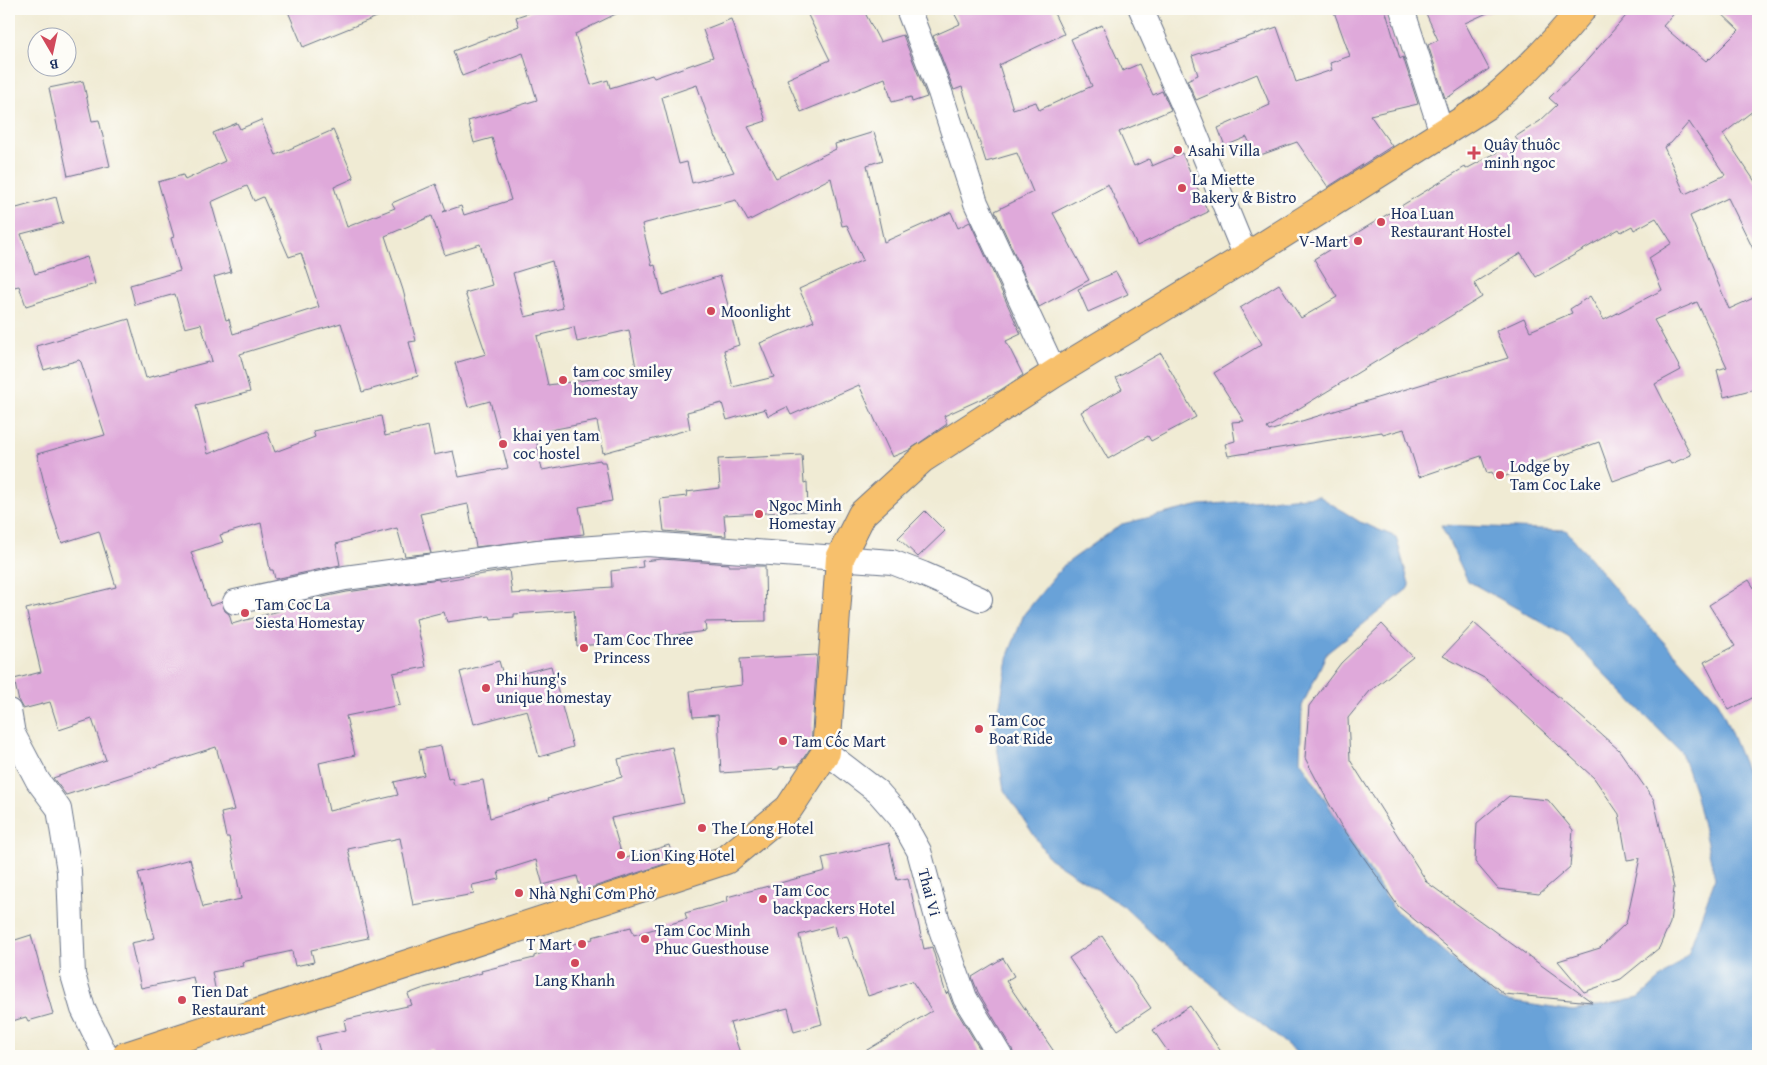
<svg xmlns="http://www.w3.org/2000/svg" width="1767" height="1065" font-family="'Gentium Book Plus',serif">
<rect width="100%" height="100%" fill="#fdfcf7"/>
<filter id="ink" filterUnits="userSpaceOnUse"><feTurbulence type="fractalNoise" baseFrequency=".02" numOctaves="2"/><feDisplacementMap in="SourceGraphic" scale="10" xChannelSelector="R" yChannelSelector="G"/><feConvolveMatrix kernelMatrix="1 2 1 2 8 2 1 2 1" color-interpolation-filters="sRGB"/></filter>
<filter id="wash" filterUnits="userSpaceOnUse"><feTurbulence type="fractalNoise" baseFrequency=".0096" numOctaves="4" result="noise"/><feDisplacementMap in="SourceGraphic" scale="20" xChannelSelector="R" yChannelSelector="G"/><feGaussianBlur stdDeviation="1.12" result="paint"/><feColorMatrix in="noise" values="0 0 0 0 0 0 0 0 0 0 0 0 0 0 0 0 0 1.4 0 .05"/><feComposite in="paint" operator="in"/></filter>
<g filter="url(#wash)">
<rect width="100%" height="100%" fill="#f0ebd4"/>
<path fill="#69a2d8" stroke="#42689b" d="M1319 496 1360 522 1396 537 1410 587 1327 653 1302 706 1300 760 1393 908 1500 1000 1573 1011 1639 998 1688 954 1715 878 1695 792 1681 752 1568 637 1468 581 1441 525 1566 530 1626 601 1718 701 1758 799V1056H1301L1173 953 1123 906 1049 858 1004 790 995 733 1009 653 1024 614 1064 565 1122 524 1200 505Z"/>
<g id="blocks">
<path fill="#dfa9da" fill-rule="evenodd" d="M287 9H394V10L303 47Z
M540 9H626L575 34 591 85 608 80 610 88 652 75 654 78 713 57 703 30 731 19 766 121 748 127 776 178 836 149 835 144 874 132 883 160 867 165 884 242 951 212 958 228 970 222 1021 334 1006 341 1023 375 999 391 944 416 947 424 909 450 892 457 859 385 791 415 787 407 768 416 765 409 727 420 722 403 687 412 690 429 603 453 597 421 535 433 542 470 600 460 601 462H605L612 501 579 507 584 534 476 547 468 504 420 514 431 553 405 556 397 528 336 544 340 565 275 579 273 570H270L261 523 220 535 223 542 191 552 210 606 222 602 225 611 229 614 232 624 282 610 281 606 347 592 439 579V581L509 570 512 594 612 587 611 571 643 567 642 561 662 559 729 564V566H765L766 621 705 622 706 631 616 643 577 646 574 610 514 614V617L491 619 490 616 447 622 444 612 416 619 426 667 393 673 400 705 346 716 355 755 319 763 329 811 398 795 394 782 424 775 419 750 441 746 448 779 452 778 454 785 483 780 490 818 549 800 548 798 622 777 618 759 672 747 684 803 611 818 623 859 669 845 674 861 581 891 577 876 543 885 536 860 498 872 500 879 472 885 474 894 413 905 400 838 348 849 368 938 311 950 314 962 295 966 292 951 242 962 243 966 212 972 216 993 197 997 193 977 141 988 131 943 155 938 138 873 190 859 203 907 241 899 229 837H226L221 813 234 810 216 747 66 795 53 778 106 760 92 719 59 730 50 702 23 709 19 702 14 679 41 672 26 609 116 587 99 531 62 543 51 511 37 454 105 435 81 362 79 360 44 370 36 346 129 319 146 378 212 361 201 324 185 328 175 294 135 305 130 285 180 271 171 238 174 237 158 182 183 175 185 180 225 161 213 133 237 123 240 129 261 120 276 155 333 130 354 178 334 187 347 227 395 208 392 203 436 184 446 210 443 212 461 206 464 215 511 200 492 138 474 143 468 121 537 100 523 53 462 76 453 51 519 26 516 17ZM697 85 715 138 716 137 734 172 692 183 687 162 679 164 662 97ZM831 178 842 226 847 225 863 260 799 289 814 321 760 343 774 377 733 387 724 350 739 345 720 276 662 295 655 265 652 266 642 224 736 200 748 221ZM247 186 254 201 263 197 289 257 301 253 319 307 233 334 229 319 226 320 214 277 231 272 211 202ZM432 216 445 255 480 244 492 285 465 293 486 354 455 363 468 407 490 401 508 468 459 477 453 451 434 455 428 426 385 436 381 416 313 431 315 437 275 452 267 431 208 454 196 406 250 392 240 354 341 323 362 392 418 376 409 342 416 341 403 290 385 236ZM552 261 563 308 525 317 513 273ZM574 327 577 342 629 330 637 373 548 385 537 336Z
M805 9H863L880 42 903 35 927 97 912 102 911 97 892 102 885 78 801 112 787 79 830 60Z
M952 9H1052L1064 34 999 65 1013 109 1036 102 1039 110 1092 86 1071 39 1102 25 1123 71 1139 64 1153 95 1162 91 1171 110 1119 132 1134 166 1149 159 1152 166 1182 153 1208 212 1137 246 1108 184 1053 213 1089 280 1039 307 995 211 1033 192 1017 153 986 162 962 87 954 90 933 36 960 24Z
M1333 9H1385L1400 59 1403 57 1418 104 1370 115 1392 146 1328 187 1297 142 1255 157 1247 137 1225 146 1218 128 1270 105 1257 74 1196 100 1187 80 1198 75 1192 56 1277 27 1296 82 1332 70 1330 63 1350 56Z
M1424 9H1496L1465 23 1489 69 1450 96 1445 98 1428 45 1438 40Z
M1632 9H1678L1663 26 1692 51 1693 50 1706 61 1709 58 1710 59 1739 30 1717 9H1758V107L1723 134 1758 186V259L1728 198 1690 216 1729 309 1758 296V388L1724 397 1717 370 1727 367 1697 302 1654 320 1681 370 1655 384 1691 455 1671 464 1669 461 1613 481 1599 442 1495 480 1492 472 1487 473 1481 456 1419 477 1404 429 1383 435 1382 432 1228 456 1225 444 1235 441 1232 422 1244 421 1214 373 1262 344 1240 308 1279 284 1301 318 1337 297 1314 259 1465 167 1466 169 1518 141 1515 137 1540 121 1557 105 1549 98 1582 66ZM1689 122 1725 175 1685 194 1664 147 1671 143ZM1656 218 1672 243 1649 258 1662 290 1604 320 1590 296 1570 309 1572 313 1530 331 1524 318 1496 331 1508 358 1269 431 1267 428 1482 297 1474 283 1521 253 1536 277 1619 229 1621 232 1632 226 1634 230Z
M83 81 92 121 99 120 110 166 68 176 49 88Z
M56 197 63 223 21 234 35 274 87 257 95 284 26 306 19 286 9 288V208L12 207 13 209Z
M1116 272 1128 294 1088 312 1078 289Z
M1161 353 1196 417 1151 441 1148 436 1108 459 1081 412 1122 389 1116 378Z
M802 455 804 483 807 482 808 511 724 515 726 536 664 531 660 499 687 496 686 492 720 488 718 459Z
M925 511 945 531 918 557 898 538Z
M1749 580 1758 594V695L1729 710 1704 662 1735 646 1709 605Z
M1474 623 1619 750 1654 800 1674 888 1670 923 1659 948 1621 979 1584 992 1558 961 1600 948 1626 923 1640 858 1627 860 1619 814 1594 778 1486 679 1443 656Z
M1382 624 1413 657 1370 691 1348 718 1350 760 1427 882 1425 881 1592 1002 1504 994 1398 906 1340 824 1305 758 1309 706 1341 663Z
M817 655 811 747 798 766 779 767V769L721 773 718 715 693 717 690 691 742 685 740 659Z
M499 661 504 678 551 666 573 747 539 757 527 710 474 724 460 672Z
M1509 796 1548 800 1573 830 1570 867 1539 894 1498 889 1475 862 1477 823Z
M889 843 897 880 908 878 924 949 932 947 946 994 948 992 953 1005 984 1056H857L932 1011 912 981 868 996 847 936 838 938 835 925 799 935 822 1024 794 1032 788 1008 730 1023 741 1056H435L433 1050 412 1056H321L316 1037 346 1030 344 1020 412 1005 408 994 424 988 482 973 481 971 534 958V956L553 949 593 939 592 937 631 927 634 935 687 919 685 913 728 901 727 897 825 871 822 858Z
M31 935 53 1014 28 1021 26 1017 9 1022V942Z
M1102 936 1151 1008 1118 1030 1069 958Z
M1003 958 1014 976 1006 981 1057 1056H1014L1012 1049 978 992 972 977Z
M1190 1006 1224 1056H1171L1153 1030Z"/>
</g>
</g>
<g filter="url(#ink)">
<use href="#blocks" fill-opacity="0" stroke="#667187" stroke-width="1"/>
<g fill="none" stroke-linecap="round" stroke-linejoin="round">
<defs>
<path id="minor" d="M908 9 940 92 976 203 1055 373
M1141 9 1189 118 1246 257
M1402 9 1442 133
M235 602 345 578 375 574 538 552 647 544 892 562 923 574 980 599
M9 711 13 734 38 781 59 809 69 871 73 975 83 1009 106 1056
M826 752 878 792 900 817 919 851 937 918 965 998 1000 1056"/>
<path id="major" d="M126 1056 726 860 789 808 826 752 840 558 862 514 922 459 1055 373 1246 257 1487 105C1522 77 1553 44 1582 9"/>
</defs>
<use href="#minor" stroke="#667187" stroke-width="26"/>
<use href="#major" stroke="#667187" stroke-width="30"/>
<use href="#minor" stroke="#fff" stroke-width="24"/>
<use href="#major" stroke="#f7c06c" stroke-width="28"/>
</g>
</g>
<g fill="#d1495b" stroke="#fdfcf7" stroke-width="2">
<circle cx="1178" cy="150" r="5"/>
<path d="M1471.5 145.5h5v5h5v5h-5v5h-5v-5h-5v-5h5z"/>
<circle cx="1182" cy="188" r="5"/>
<circle cx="1381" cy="222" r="5"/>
<circle cx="1358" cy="241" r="5"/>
<circle cx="711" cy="311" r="5"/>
<circle cx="563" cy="380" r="5"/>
<circle cx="503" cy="444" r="5"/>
<circle cx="1500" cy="475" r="5"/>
<circle cx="759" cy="514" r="5"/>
<circle cx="245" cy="613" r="5"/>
<circle cx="584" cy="648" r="5"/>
<circle cx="486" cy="688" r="5"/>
<circle cx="979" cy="729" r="5"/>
<circle cx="783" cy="741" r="5"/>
<circle cx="702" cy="828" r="5"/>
<circle cx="621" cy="855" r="5"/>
<circle cx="519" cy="893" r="5"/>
<circle cx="763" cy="899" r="5"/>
<circle cx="645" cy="939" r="5"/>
<circle cx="582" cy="944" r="5"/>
<circle cx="575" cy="963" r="5"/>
<circle cx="182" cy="1000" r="5"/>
</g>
<g text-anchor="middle" stroke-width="5" stroke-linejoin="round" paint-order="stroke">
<g font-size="16" fill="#1b2f5e" stroke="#fdfcf7" text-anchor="start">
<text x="1484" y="150">Quây thuôc<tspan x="1484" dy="18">minh ngoc</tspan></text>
<text x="1188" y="156">Asahi Villa</text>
<text x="1192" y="185">La Miette<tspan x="1192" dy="18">Bakery &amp; Bistro</tspan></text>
<text x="1391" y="219">Hoa Luan<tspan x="1391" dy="18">Restaurant Hostel</tspan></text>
<text x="1348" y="247" text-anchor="end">V-Mart</text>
<text x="721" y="317">Moonlight</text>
<text x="573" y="377">tam coc smiley<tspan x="573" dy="18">homestay</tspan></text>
<text x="513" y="441">khai yen tam<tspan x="513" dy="18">coc hostel</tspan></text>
<text x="1510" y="472">Lodge by<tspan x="1510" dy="18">Tam Coc Lake</tspan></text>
<text x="769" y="511">Ngoc Minh<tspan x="769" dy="18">Homestay</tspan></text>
<text x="255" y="610">Tam Coc La<tspan x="255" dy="18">Siesta Homestay</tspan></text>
<text x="594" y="645">Tam Coc Three<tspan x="594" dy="18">Princess</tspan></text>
<text x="496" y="685">Phi hung's<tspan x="496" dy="18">unique homestay</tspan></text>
<text x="989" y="726">Tam Coc<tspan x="989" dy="18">Boat Ride</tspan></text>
<text x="793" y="747">Tam Cốc Mart</text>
<text x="712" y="834">The Long Hotel</text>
<text x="631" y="861">Lion King Hotel</text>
<text x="773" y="896">Tam Coc<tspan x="773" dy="18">backpackers Hotel</tspan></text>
<text x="529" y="899">Nhà Nghỉ Cơm Phở</text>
<text x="655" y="936">Tam Coc Minh<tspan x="655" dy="18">Phuc Guesthouse</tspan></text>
<text x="572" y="950" text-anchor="end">T Mart</text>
<text x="575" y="986" text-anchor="middle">Lang Khanh</text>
<text x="192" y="997">Tien Dat<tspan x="192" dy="18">Restaurant</tspan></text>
</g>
<g font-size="16" fill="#1b2f5e" stroke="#fdfcf7">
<text transform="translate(930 892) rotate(75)" y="6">Thai Vi</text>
</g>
</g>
<rect width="1767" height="1065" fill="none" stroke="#fdfcf7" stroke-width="30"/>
<g transform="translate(52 52) rotate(171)"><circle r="24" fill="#fdfcf7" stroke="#a3aaba"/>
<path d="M0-4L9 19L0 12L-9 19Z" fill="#d1495b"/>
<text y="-8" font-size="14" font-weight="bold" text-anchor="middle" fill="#1b2f5e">B</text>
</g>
</svg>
